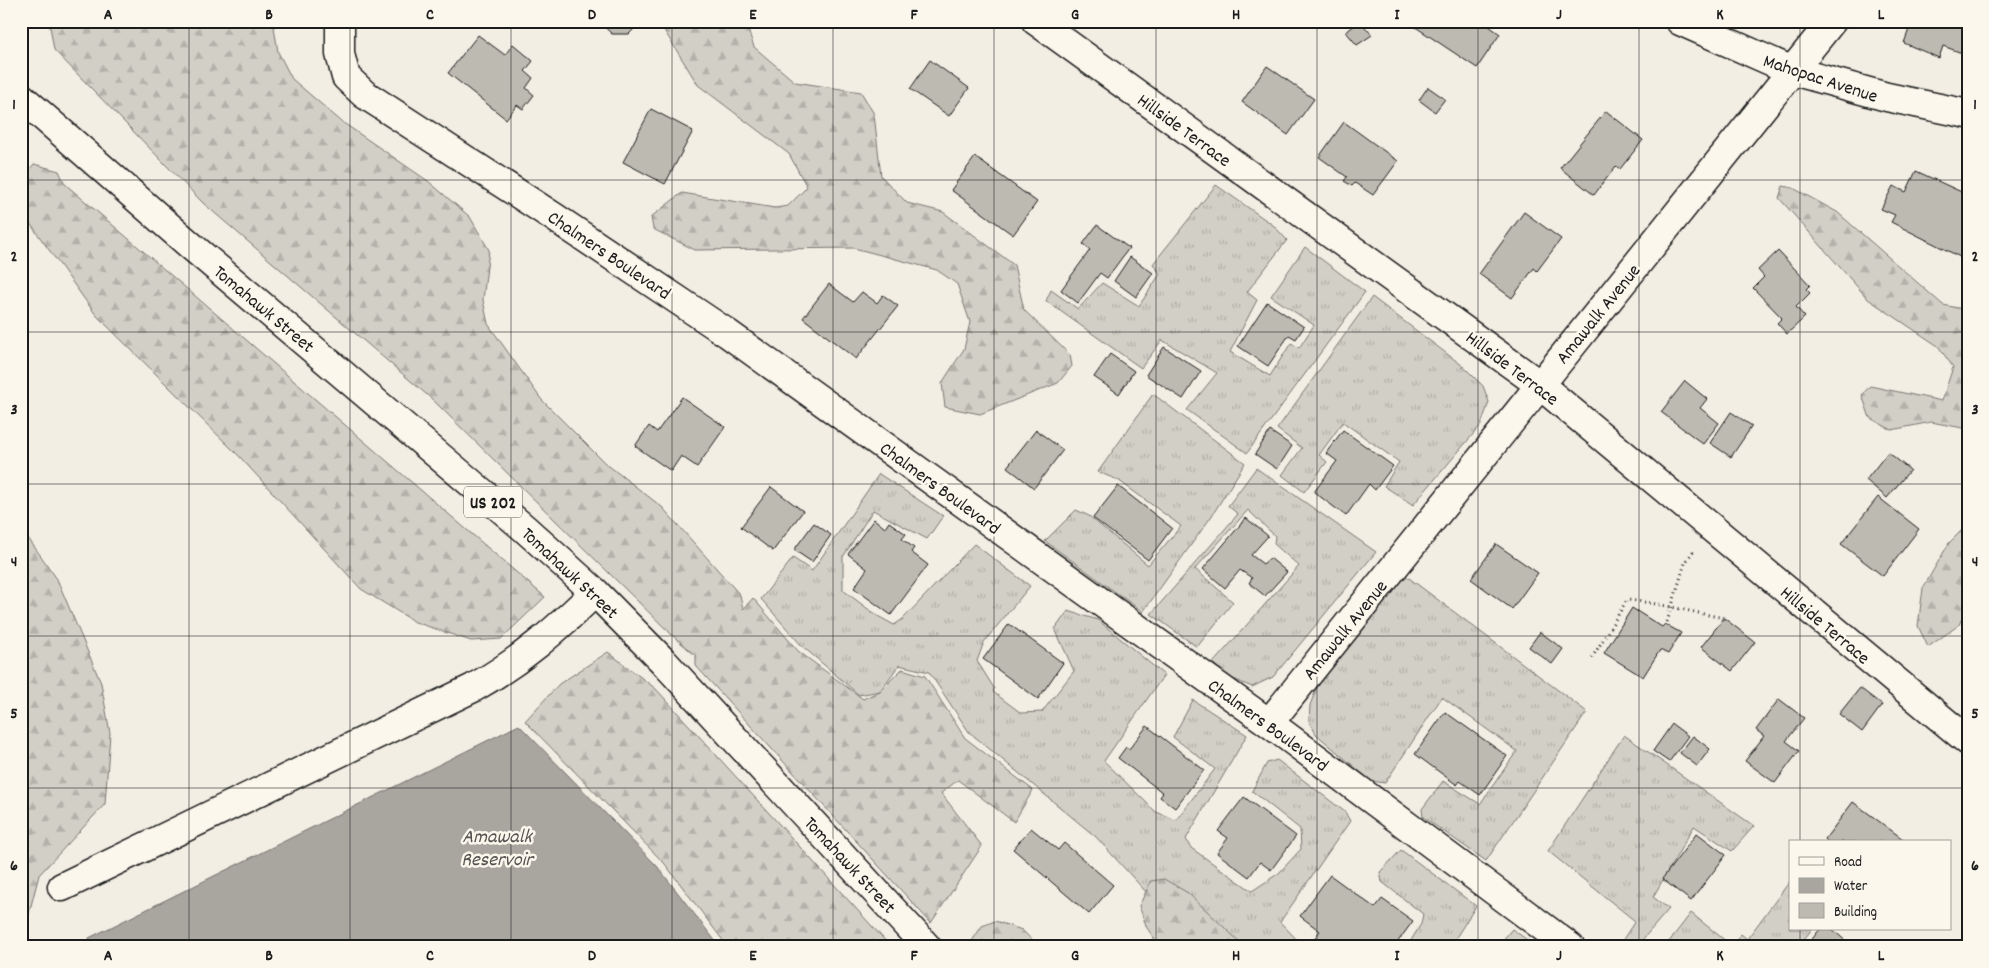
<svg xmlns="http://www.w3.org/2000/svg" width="1989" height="968" font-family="Dekko,sans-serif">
<defs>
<pattern id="grass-tufts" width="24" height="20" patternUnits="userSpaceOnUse" patternTransform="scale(1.25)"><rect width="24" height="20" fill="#d2cfc6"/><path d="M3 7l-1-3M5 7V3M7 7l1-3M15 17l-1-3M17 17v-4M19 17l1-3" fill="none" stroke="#b4b1aa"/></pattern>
<pattern id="forest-firs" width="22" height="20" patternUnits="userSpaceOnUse" patternTransform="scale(1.25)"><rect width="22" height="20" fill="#d2cfc6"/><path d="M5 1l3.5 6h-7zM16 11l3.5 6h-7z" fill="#b4b1aa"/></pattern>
</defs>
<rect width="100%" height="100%" fill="#f2eee4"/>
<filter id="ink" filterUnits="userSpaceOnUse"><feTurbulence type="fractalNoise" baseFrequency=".02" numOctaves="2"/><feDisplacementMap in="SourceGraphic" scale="10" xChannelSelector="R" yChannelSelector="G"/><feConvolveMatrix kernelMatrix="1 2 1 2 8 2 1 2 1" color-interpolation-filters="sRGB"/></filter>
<g filter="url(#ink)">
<path fill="url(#grass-tufts)" stroke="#777671" d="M1216 185 1273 225 1287 240 1247 292 1257 300 1230 352 1270 376 1291 343 1299 348 1314 325 1271 296 1305 247 1365 292 1247 453 1187 410 1217 373 1162 340 1141 368 1046 301 1051 290 1078 309 1102 283 1139 306 1160 274 1153 264Z
M1372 297 1463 366 1483 386 1489 402 1481 425 1413 505 1384 486 1399 462 1343 422 1319 455 1327 462 1304 492 1282 475 1302 448 1277 429Z
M1153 394 1245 463 1211 517 1143 612 1045 541 1076 510 1089 516 1148 565 1181 526 1118 480 1098 472Z
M1256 468 1376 552 1273 677 1252 687 1228 677 1213 663 1299 566 1274 544 1275 536 1248 510 1195 569 1233 602 1197 647 1151 614 1238 514 1228 506Z
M879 474 943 516 927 539 873 510 843 557V590L876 615 894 625 903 619 974 544 1030 586 984 642 977 661 994 688 993 692 1021 713 1042 712 1074 671 1055 629 1068 611 1098 620 1164 675 1104 761 1156 812 1176 820 1215 769 1173 737 1193 700 1247 735 1186 839 1191 848 1252 891 1279 873 1301 849 1300 829 1252 791 1267 763 1277 760 1345 812 1350 821 1280 922 1304 947H1196L1096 837 969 732 929 672 899 665 880 691 859 695 802 646 761 599 793 558 812 571Z
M1405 575 1587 712 1486 861 1423 817 1422 809 1443 781 1480 804 1517 751 1442 697 1385 783 1371 781 1316 734 1309 721 1310 705 1318 685Z
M1624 735 1754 826 1732 851 1694 826 1653 897 1669 909 1636 947H1618L1635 921 1548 851Z
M1401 850 1476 906 1450 947H1407L1421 924 1423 914 1382 882 1380 872Z
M1790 881V929H1812L1798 947H1665L1691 913 1732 946 1741 934 1747 939Z
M1512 929 1537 947H1497Z"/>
<path fill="url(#forest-firs)" stroke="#777671" d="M49 21H273L278 52 292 79 342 122 428 181 470 217 489 250 483 300 488 324 541 399 605 463 662 507 740 595 743 609 753 598 798 651 863 699 880 691 902 669 925 676 965 738 1033 790 1014 822 958 780 941 793 982 846 931 923 696 666V656L672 635 433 400 203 203 54 50Z
M745 21 754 47 795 82 861 92 874 114 881 176 907 203 943 212 1014 265 1024 310 1070 355 1072 366 1058 383 980 414 945 407 942 383 964 349 970 322 957 284 937 270 854 248 695 250 653 229 651 217 682 193 775 208 788 206 807 187 789 154 698 85 659 22Z
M34 164 59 171 65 184 545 597 501 639 471 641 415 622 361 589 239 456 96 315 21 211V179Z
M1783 186 1793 188 1837 212 1943 305 1968 310V429L1931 422 1892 430 1870 418 1862 395 1870 386 1942 401 1953 367 1938 346 1868 299 1779 198Z
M1968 524V604L1959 625 1928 647 1918 626 1923 588 1949 543Z
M21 528 57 579 101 683 110 733 105 804 39 875 25 929 29 947H21Z
M608 652 656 689 891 947H728L665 864 525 721 559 684Z
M1164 879 1188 893 1245 947H1160L1147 928 1139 906 1151 881Z
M995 921 1022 930 1039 947H973L970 944 982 926Z"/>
<path fill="#a9a6a0" stroke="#716f6b" d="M519 725 657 866 720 947H90L89 938Z"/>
<path fill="#bdbab1" stroke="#1c1c1c" d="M598 21H634L638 25 629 34H612Z
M1360 21 1372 35 1357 45 1346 32Z
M1417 21H1482L1500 34 1477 68 1414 26Z
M1912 21H1968V38L1962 53 1943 46 1939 58 1904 43Z
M478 35 505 55 513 44 533 61 525 71 533 78 526 88 534 95 523 109 517 105 506 119 448 73Z
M930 60 969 88 949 116 910 89Z
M1267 66 1314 99 1288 135 1242 102Z
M1428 87 1445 99 1435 112 1419 100Z
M651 109 693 131 665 184 623 162Z
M1606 111 1643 140 1620 169 1616 166 1594 195 1560 168Z
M1344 122 1398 161 1373 195 1355 183 1352 186 1344 181 1347 177 1319 157Z
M975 157 1037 202 1013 235 951 190Z
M1916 171 1968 195V261L1891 222 1895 215 1881 209 1893 186 1906 192Z
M1524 212 1561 239 1537 271 1534 268 1512 298 1479 274Z
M1097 225 1129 248 1107 278 1100 273 1078 303 1061 290 1090 250 1083 244Z
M1778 251 1810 285 1806 289 1810 293 1796 307 1805 317 1787 334 1777 323 1782 318 1753 288 1764 277 1758 270Z
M1130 257 1153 273 1136 297 1114 281Z
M829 284 853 302 862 292 877 303 883 295 898 306 856 359 803 318Z
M1267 302 1304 327 1296 339 1289 335 1268 366 1238 346Z
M1164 347 1201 371 1183 399 1146 375Z
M1110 354 1134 371 1119 394 1094 377Z
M1685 381 1707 399 1700 408 1719 423 1703 444 1661 412Z
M682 397 725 427 697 467 681 456 671 471 635 446 649 426 657 432Z
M1731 412 1752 426 1731 457 1710 443Z
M1036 430 1063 450 1034 488 1007 467Z
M1343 430 1393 466 1375 490 1369 484 1346 516 1314 492 1337 461 1326 453Z
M1270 431 1292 446 1277 469 1255 454Z
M1888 452 1910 470 1887 498 1866 480Z
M1118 486 1172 528 1148 560 1093 518Z
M771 487 803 511 773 551 741 527Z
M1878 497 1919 529 1883 576 1841 544Z
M1246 518 1268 536 1251 555 1263 564 1270 558 1287 572 1265 596 1249 583 1252 578 1240 570 1225 588 1203 569Z
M874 519 885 528 889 522 906 534 902 539 914 548 911 552 928 565 891 615 854 588 867 569 848 554Z
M814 523 831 535 812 562 794 550Z
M1496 544 1538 573 1512 609 1471 579Z
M1632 608 1662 627 1665 624 1681 633 1668 654 1660 650 1643 677 1604 653Z
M1724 618 1755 642 1732 671 1701 647Z
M1009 624 1063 663 1038 699 983 659Z
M1540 632 1563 649 1552 664 1529 647Z
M1860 688 1882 705 1862 732 1839 714Z
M1779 699 1804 718 1786 741 1799 751 1775 783 1745 761 1764 736 1756 730Z
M1445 712 1507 756 1480 795 1460 781 1457 785 1415 754Z
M1672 724 1688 736 1669 762 1653 751Z
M1147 726 1204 770 1175 808 1160 797 1163 793 1118 758 1126 747 1129 749Z
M1693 736 1710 749 1697 766 1680 753Z
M1244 797 1296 836 1271 870 1260 862 1249 877 1217 853 1228 838 1218 831Z
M1853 802 1907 842H1828L1825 839Z
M1031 828 1058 850 1064 843 1113 885 1089 914 1013 849Z
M1697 833 1726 855 1691 901 1662 879Z
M1330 875 1375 908 1382 899 1413 921 1394 947H1342L1336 943 1334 947H1320L1312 941 1320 931 1300 916Z
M1820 929H1832L1848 943 1845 947H1806Z
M1953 941 1962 947H1949Z"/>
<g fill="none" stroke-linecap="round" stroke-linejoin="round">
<defs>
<path id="minor" d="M340 21V54L346 77 364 94 554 217 727 333 1269 723 1570 947
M1036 21 1540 385 1968 741
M1680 21 1793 71 1887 97 1968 114
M1269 723 1832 21
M62 887 473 688C521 661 556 630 595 592"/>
<path id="major" d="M21 97 190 245 524 528 595 592 663 661 927 947"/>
</defs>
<use href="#minor" stroke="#1c1c1c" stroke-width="31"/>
<use href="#major" stroke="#1c1c1c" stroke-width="31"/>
<path stroke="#1c1c1c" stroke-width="3" stroke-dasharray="1 4" stroke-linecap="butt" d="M1667 622 1685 563 1694 550
M1592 658 1627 600C1660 603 1691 612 1724 618"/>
<use href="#minor" stroke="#fbf7ec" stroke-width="28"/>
<use href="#major" stroke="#fbf7ec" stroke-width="28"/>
</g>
</g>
<path fill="none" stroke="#1c1c1c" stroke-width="1" stroke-opacity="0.55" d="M189 21V947M350 21V947M511 21V947M672 21V947M833 21V947M994 21V947M1156 21V947M1317 21V947M1478 21V947M1639 21V947M1800 21V842M21 180H1968M21 332H1968M21 484H1968M21 636H1968M21 788H1968M1800 929V947"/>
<g text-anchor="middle" stroke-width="5" stroke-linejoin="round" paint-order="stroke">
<rect fill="#fbf7ec" stroke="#5f5e5a" stroke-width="1" x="464" y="486.5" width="58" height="31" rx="4"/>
<g font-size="18" font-weight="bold" fill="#1c1c1c">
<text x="493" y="508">US 202</text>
</g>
<g font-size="19" fill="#1c1c1c" stroke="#fbf7ec">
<text transform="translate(1821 77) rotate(18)" y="7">Mahopac Avenue</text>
<text transform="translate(1185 129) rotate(36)" y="7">Hillside Terrace</text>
<text transform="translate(610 254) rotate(34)" y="7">Chalmers Boulevard</text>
<text transform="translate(265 308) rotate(40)" y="7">Tomahawk Street</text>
<text transform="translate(1597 313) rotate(-51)" y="7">Amawalk Avenue</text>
<text transform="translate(1513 367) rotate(37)" y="7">Hillside Terrace</text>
<text transform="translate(941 487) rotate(36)" y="7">Chalmers Boulevard</text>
<text transform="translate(571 572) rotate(43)" y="7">Tomahawk Street</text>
<text transform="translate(1826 624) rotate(40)" y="7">Hillside Terrace</text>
<text transform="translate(1344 629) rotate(-51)" y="7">Amawalk Avenue</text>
<text transform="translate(1269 724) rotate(36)" y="7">Chalmers Boulevard</text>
<text transform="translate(851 864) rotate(47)" y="7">Tomahawk Street</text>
</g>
<g font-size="20" font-style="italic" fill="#545351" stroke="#fbf7ec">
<text x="497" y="842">Amawalk<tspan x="497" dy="23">Reservoir</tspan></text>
</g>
</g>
<rect width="1989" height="968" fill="none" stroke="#fbf7ec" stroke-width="55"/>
<rect x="1789" y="840" width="162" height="90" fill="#fbf7ec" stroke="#a29f99"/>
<rect x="1799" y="857" width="25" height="8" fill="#fbf7ec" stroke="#a29f99"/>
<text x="1834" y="866" font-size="15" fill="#1c1c1c">Road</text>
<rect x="1799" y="878" width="25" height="15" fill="#a9a6a0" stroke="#a29f99"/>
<text x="1834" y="890" font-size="15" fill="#1c1c1c">Water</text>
<rect x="1799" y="903" width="25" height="15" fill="#bdbab1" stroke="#a29f99"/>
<text x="1834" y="916" font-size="15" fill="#1c1c1c">Building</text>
<rect x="28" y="28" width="1934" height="912" fill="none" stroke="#1c1c1c" stroke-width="2"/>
<g font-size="16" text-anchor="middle" font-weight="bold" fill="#1c1c1c">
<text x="108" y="19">A</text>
<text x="269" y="19">B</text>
<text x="430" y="19">C</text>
<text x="592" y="19">D</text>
<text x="753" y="19">E</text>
<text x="914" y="19">F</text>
<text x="1075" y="19">G</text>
<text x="1236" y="19">H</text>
<text x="1397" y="19">I</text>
<text x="1559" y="19">J</text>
<text x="1720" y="19">K</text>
<text x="1881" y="19">L</text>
<text x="14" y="109">1</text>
<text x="1975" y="109">1</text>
<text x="14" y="261">2</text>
<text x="1975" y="261">2</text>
<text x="14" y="414">3</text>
<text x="1975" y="414">3</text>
<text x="14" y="566">4</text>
<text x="1975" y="566">4</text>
<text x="14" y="718">5</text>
<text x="1975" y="718">5</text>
<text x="14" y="870">6</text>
<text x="1975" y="870">6</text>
<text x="108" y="960">A</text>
<text x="269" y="960">B</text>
<text x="430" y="960">C</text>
<text x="592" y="960">D</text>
<text x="753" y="960">E</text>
<text x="914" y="960">F</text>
<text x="1075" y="960">G</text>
<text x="1236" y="960">H</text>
<text x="1397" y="960">I</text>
<text x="1559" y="960">J</text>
<text x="1720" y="960">K</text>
<text x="1881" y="960">L</text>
</g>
</svg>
